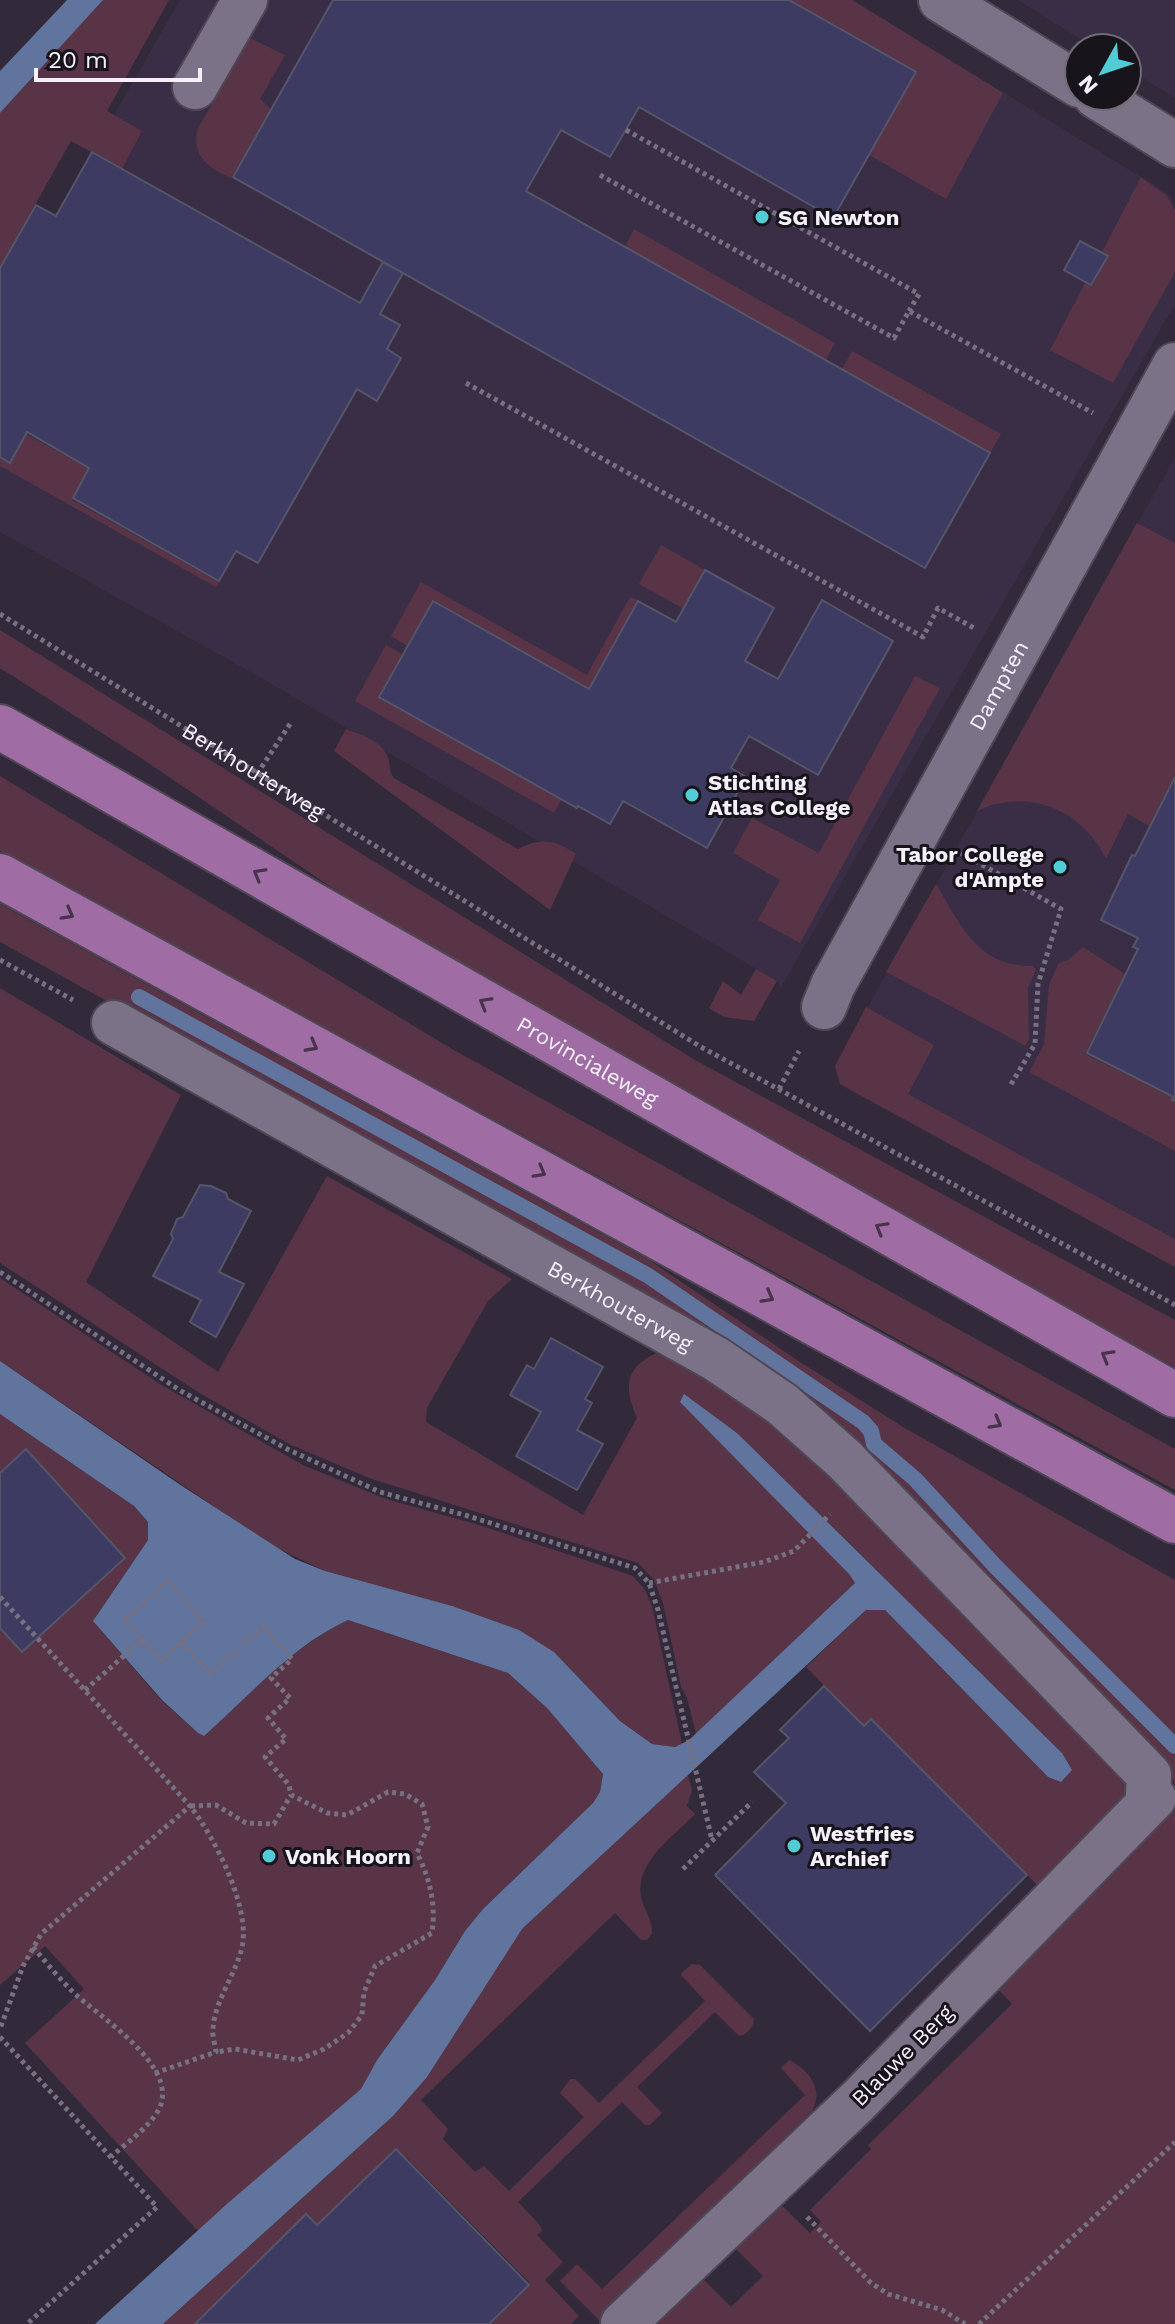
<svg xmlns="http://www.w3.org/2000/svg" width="1175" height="2324" font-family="'Work Sans',sans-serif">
<rect width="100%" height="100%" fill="#322a3b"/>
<path fill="#3a2e46" d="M180 0H853L1170 195 1175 206V304L781 987 777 981 258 676 0 532V268L36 205 56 216Z
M1018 0H1175V98L1127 68V48H1095Z
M1175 457V1267L849 1090 840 1084 835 1066Z"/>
<path fill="#583446" d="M103 0H169L107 111 142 131 122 169 71 141 0 267V113Z
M789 0H852L1003 93 946 199 869 155 916 72Z
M250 38 285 55 260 99 271 109 231 178C209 167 192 158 197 130Z
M1141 177 1167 196 1175 211V272L1113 383 1050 350 1085 283 1092 286 1108 256 1102 252Z
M634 229 835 343 826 360 625 247Z
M852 351 1001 434 990 453 842 369Z
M26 434 88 468 72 500 219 582 216 587 0 466V457L11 463Z
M1137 523 1175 543V775L1149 826 1128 814 1106 859C1082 809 1027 787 977 811Z
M661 545 705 570 684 609 639 584Z
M421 582 587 675 630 597 638 600 589 689 433 600 407 646 391 636Z
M0 630 695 1060 1175 1320V1367L975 1265 462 976 141 758 0 668Z
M386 645 402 654 378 697 561 800 554 813 355 701Z
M915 676 940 688 800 943 758 920 780 880 733 853 752 818 819 853Z
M346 729C359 734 379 740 386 753 391 761 388 771 394 778L518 849C540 837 556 840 576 854L550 910 334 751Z
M0 776 452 1049 1175 1449V1490L0 851Z
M936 884C961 925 977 967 1033 966L1036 970 1028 988 1029 1039 1026 1046 886 972Z
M0 904 649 1260 797 1360 903 1427 1175 1580V1787L1172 1776 1164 1764 820 1415 565 1254 0 942Z
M1083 947 1125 974 1085 1054 1173 1097 1172 1100 1175 1102V1151L1029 1072 1044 1045 1049 984 1059 963 1068 960Z
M756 969 777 981 754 1021 724 1017 709 1008 723 981 741 995Z
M0 988 181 1095 86 1282 218 1372 327 1176 512 1279 488 1301 427 1408 426 1422 583 1515 637 1418C620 1379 630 1362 669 1348L815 1453 1125 1778V1798L1041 1889 871 1718 864 1726 806 1667 866 1610H885L1048 1777 1062 1753 737 1433 684 1395 851 1575 855 1583 696 1734 687 1698 681 1687 663 1603 654 1580 638 1563 369 1478 289 1444 201 1394 0 1263Z
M866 1007 934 1045 908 1094 1175 1239V1267L840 1084 835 1066Z
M0 1278 163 1386 303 1465 386 1499 479 1525 633 1576 645 1590 652 1606 682 1744 675 1747 652 1744 620 1721 554 1652 325 1571 271 1545 0 1361Z
M0 1414 134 1506 148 1522V1540L93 1621 161 1700 198 1733 204 1735C249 1695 293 1646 348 1620L508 1673 547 1708 603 1774 600 1792 593 1803 483 1909 465 1931 435 1980 377 2060 361 2089 198 2231 25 2043 84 1989 45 1946 0 1985Z
M688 1775 692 1790 687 1806 695 1814C673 1837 635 1862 641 1897 644 1911 653 1919 652 1934L647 1940H641L615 1913 421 2100 448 2129 443 2139 475 2172 484 2166 509 2191 584 2117 560 2093 570 2079H575L599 2103 705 2001 682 1976 681 1973 692 1964 700 1965 754 2019C754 2026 747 2035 739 2036L715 2012 637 2087 662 2113 650 2125H645L622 2102 518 2202 540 2225 542 2231 537 2235 563 2262 545 2280 579 2316 571 2324H490L530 2283 405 2156 224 2324H163L393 2116 522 1929Z
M1175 1795V2324H652L700 2276 731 2307 763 2276 734 2247 779 2203 810 2233 821 2222 810 2210 871 2149 868 2145 1012 2004 994 1985Z
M789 2060C810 2071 824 2089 812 2111L600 2321 560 2281 577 2264 602 2289 805 2095 781 2068Z"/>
<path fill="#60749d" d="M67 0H103L0 113V71Z
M0 1361 179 1484 295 1559 325 1571 452 1606 519 1630 554 1652 620 1721 652 1744 675 1747 689 1740 855 1583 850 1575 680 1402 684 1394 737 1433 1062 1753 1072 1770 1061 1782 1048 1777 885 1610H866L522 1929 427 2077 393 2116 163 2324H95L228 2203 361 2089 377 2060 435 1980 465 1931 483 1909 593 1803 600 1792 603 1774 547 1708 508 1673 348 1620C293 1645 249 1696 204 1736L198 1733 162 1700 93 1621 148 1540V1522L134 1506 0 1414Z"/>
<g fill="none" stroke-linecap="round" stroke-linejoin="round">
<path stroke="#60749d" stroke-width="16" d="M139 997 647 1275 863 1422 871 1431 874 1444 915 1479 996 1567 1175 1746"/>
</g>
<path fill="#3e3b63" stroke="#555569" stroke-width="2" d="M333 0H789L916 72 833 218 639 107 610 157 561 130 526 191 990 453 925 568 233 177Z
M92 152 360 303 383 262 403 273 380 314 400 325 387 349 401 358 377 401 357 389 258 563 236 551 219 581 73 498 89 468 27 432 10 463 0 457V268L36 205 56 216Z
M1080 241 1108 256 1091 285 1064 270Z
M705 570 774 608 745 661 778 679 822 600 893 641 818 775 749 736 731 768 746 777 707 848 623 801 610 824 578 806 577 808 379 697 433 601 589 689 638 601 676 622Z
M1175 777V1101L1172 1100 1174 1097 1087 1053 1138 949 1133 947 1138 938 1101 920 1132 855 1135 856Z
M200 1185 211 1186 226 1193 228 1199 251 1211 219 1272 244 1284 216 1337 190 1322 201 1300 153 1276 173 1239 171 1234 177 1219 183 1217Z
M551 1338 603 1367 585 1399 592 1403 577 1430 603 1444 577 1490 516 1456 541 1412 510 1395 527 1365 534 1369Z
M26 1449 125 1558 22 1652 0 1628V1473Z
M824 1686 864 1726 871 1719 1027 1875 870 2031 715 1875 786 1803 754 1772 789 1738 780 1730Z
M396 2149 529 2285 489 2324H195L306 2214 317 2225Z"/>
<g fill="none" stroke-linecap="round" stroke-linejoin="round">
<defs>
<g id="minor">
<path d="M941 0 1079 85"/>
<path d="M195 87 245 0"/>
<path d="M1096 96 1175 145"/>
<path id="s2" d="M824 1007 833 985 1175 365"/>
<path id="s3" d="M114 1023 716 1359 782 1404 844 1459 1149 1775 1148 1795 1154 1798 858 2101 623 2324"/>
</g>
<g id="major">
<path id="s4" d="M0 727 1175 1395"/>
<path d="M0 876 1175 1521"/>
</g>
</defs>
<use href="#minor" stroke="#4f4756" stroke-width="48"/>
<use href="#major" stroke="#4f4756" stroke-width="48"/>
<g stroke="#777080" stroke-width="5" stroke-dasharray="4 4" stroke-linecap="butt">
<path d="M626 130 919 294 909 311"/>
<path d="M600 175 894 338 909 311 1093 413"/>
<path d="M466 383 923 637 938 608 974 628"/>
<path id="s1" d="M0 614 701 1047 1175 1305"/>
<path d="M257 774 290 724"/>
<path d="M961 853 1061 909 1038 984 1035 1044 1010 1086"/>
<path d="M0 960 73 1000"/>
<path d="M779 1089 799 1051"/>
<path d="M0 1272 181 1391 287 1449 380 1492 468 1516 635 1568 649 1583 658 1610 712 1840"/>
<path d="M649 1583 764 1562 794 1551 830 1514"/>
<path d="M0 1597 190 1806 41 1934 23 1966 0 2029"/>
<path d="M182 1642 210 1674 263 1627 292 1659 271 1678 290 1698 268 1718 286 1739 265 1757 289 1785 291 1795 327 1813 347 1815 388 1792 405 1794 422 1804 428 1827 417 1853C430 1880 436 1902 432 1933L375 1966 364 1992 362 2015 348 2033 324 2049 298 2060 235 2049 216 2052"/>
<path d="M85 1690 142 1640 124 1620 168 1581 204 1622 161 1660 142 1640"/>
<path d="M191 1806 216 1805 246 1823 274 1824 291 1795"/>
<path d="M683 1869 752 1802"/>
<path d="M33 1947C45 1961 57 1976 70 1989 95 2015 181 2065 159 2109 149 2128 126 2143 111 2157"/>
<path d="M0 2037 157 2207 27 2324"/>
<path d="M155 2073 216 2052C215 2045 212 2035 213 2028 215 2000 236 1974 242 1947 251 1908 214 1836 190 1806"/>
<path d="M807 2217 871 2283 888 2294 942 2310 965 2324"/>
<path d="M979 2324 1175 2142"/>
</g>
<use href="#minor" stroke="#7c7287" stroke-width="44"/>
<use href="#major" stroke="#9f6da3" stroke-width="44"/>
</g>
<defs><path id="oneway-chevron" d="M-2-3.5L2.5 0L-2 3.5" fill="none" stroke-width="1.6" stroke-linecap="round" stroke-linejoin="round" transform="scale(2)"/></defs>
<g stroke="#47334b">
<use href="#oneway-chevron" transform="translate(259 874) rotate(-150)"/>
<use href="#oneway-chevron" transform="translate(68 914) rotate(29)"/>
<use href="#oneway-chevron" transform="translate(485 1003) rotate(-150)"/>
<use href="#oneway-chevron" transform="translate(312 1046) rotate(29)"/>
<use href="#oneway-chevron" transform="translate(540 1172) rotate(29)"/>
<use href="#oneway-chevron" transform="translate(881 1228) rotate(-150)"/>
<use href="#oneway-chevron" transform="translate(768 1297) rotate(29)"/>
<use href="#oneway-chevron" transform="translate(1107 1356) rotate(-150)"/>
<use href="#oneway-chevron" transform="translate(996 1423) rotate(29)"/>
</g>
<g fill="#51ccd5" stroke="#18141c" stroke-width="3">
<circle cx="762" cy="217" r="8"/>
<circle cx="692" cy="795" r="8"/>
<circle cx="1060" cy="867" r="8"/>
<circle cx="794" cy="1846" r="8"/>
<circle cx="269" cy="1856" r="8"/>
</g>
<g text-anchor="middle" stroke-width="6" stroke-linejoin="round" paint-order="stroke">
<g font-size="22" font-weight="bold" fill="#f5f0fc" stroke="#18141c" text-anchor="start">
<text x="778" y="225">SG Newton</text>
<text x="708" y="790">Stichting<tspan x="708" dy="25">Atlas College</tspan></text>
<text x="1044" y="862" text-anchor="end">Tabor College<tspan x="1044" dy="25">d'Ampte</tspan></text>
<text x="810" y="1841">Westfries<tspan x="810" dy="25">Archief</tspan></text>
<text x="285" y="1864">Vonk Hoorn</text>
</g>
<g font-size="22" fill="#f5f0fc" stroke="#18141c">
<text dy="8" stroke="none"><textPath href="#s2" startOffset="366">Dampten</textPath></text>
<text dy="8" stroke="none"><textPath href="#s1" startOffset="298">Berkhouterweg</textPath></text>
<text dy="8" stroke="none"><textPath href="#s4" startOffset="676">Provincialeweg</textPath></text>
<text dy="8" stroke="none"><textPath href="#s3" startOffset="580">Berkhouterweg</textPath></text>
<text transform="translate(902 2055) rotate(-45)" y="8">Blauwe Berg</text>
</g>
</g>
<g transform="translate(1103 72) rotate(230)"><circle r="38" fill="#18141c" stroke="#706c76" stroke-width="2"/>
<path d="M0-6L14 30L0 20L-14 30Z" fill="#51ccd5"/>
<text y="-12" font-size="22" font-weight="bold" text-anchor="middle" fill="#f5f0fc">N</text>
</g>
<path d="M36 68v12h164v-12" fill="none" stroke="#f5f0fc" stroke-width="4"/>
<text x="48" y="68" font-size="24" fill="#f5f0fc" stroke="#18141c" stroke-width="6" paint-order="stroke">20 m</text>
</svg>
